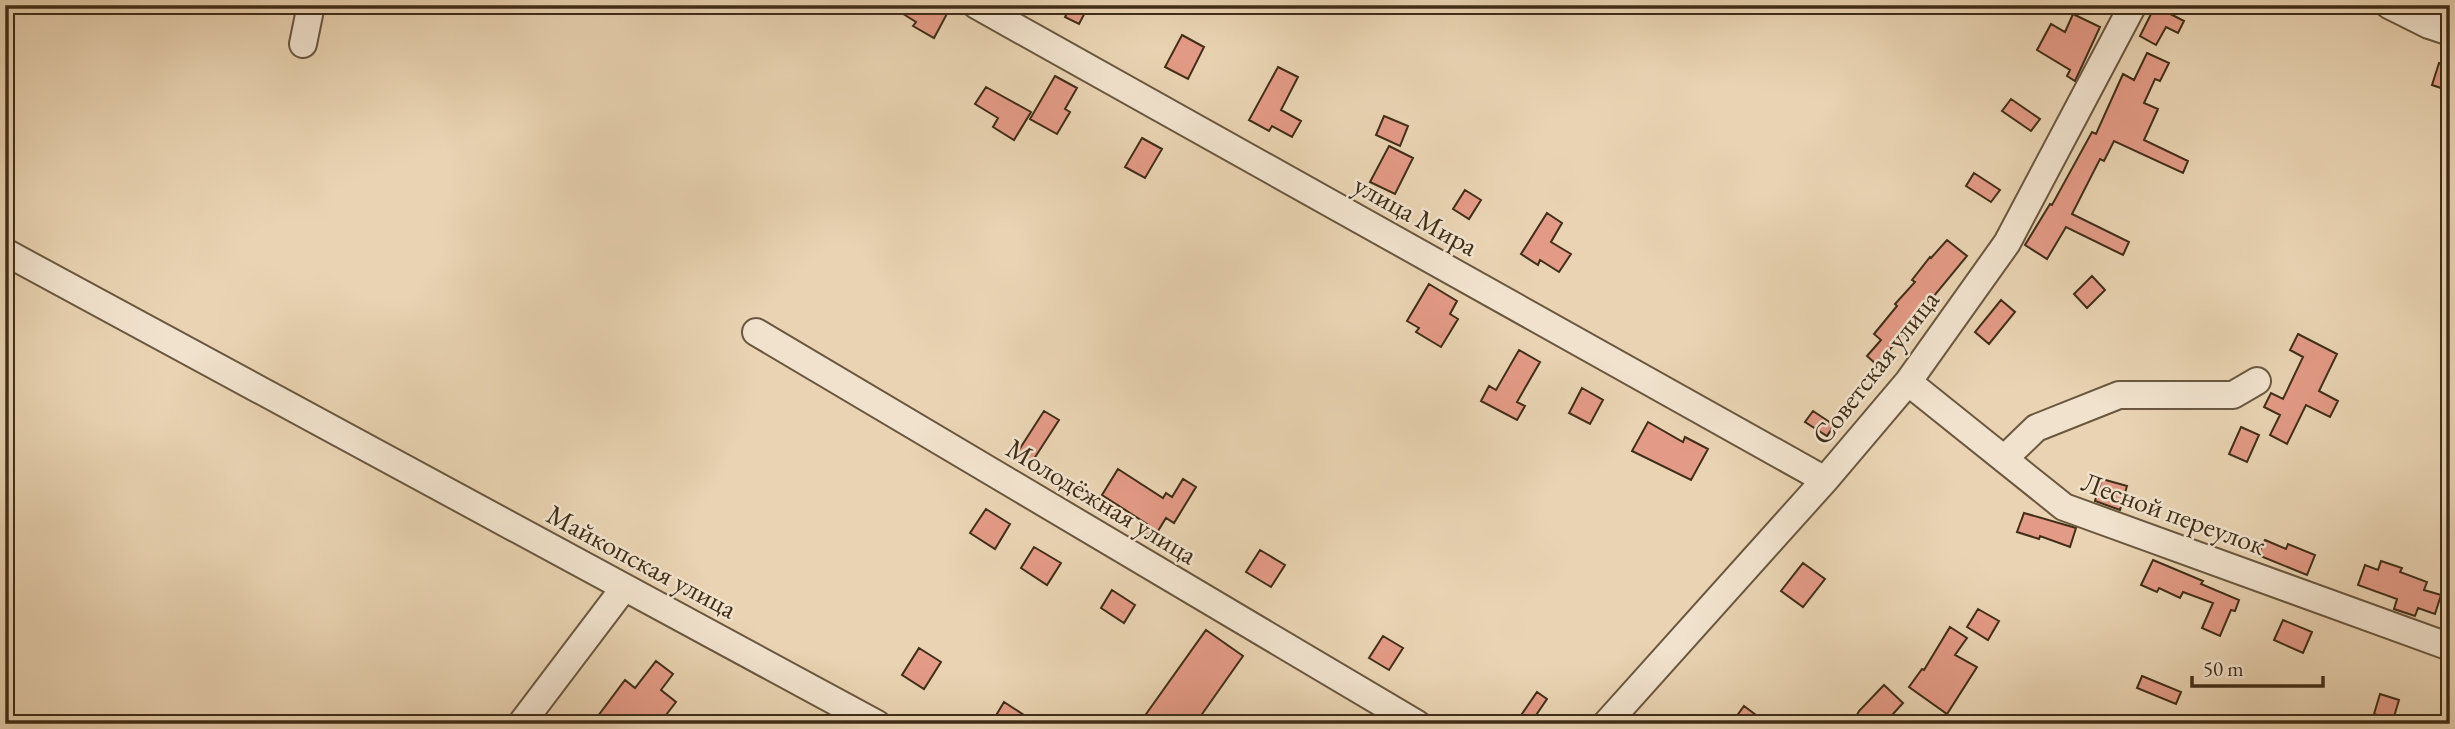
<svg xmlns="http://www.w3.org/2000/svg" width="2455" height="729" font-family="'EB Garamond',serif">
<rect width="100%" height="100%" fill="#e9d3b2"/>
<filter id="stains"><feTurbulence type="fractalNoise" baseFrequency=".00286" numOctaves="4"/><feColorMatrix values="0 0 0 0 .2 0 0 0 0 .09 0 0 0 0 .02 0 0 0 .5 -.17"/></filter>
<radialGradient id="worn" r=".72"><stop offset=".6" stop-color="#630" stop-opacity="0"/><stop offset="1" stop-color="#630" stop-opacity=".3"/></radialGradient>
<path fill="#e39a86" stroke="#402e17" stroke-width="2" d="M889 5H940L949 10 934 38 913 26 916 22Z
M1071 5H1089L1079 24 1065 17Z
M2155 6 2184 21 2178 33 2166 27 2156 45 2140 36Z
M2073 14 2100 27 2075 81 2067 76 2070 70 2037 50 2051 24 2065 32Z
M1182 35 1204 47 1188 79 1165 67Z
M2147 53 2169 63 2160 81 2155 79 2144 103 2158 109 2144 140 2188 161 2183 173 2114 141 2104 161 2100 159 2072 214 2129 242 2123 255 2066 227 2047 259 2025 245 2050 204 2052 205 2092 132 2096 134 2123 74 2134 80Z
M2439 63 2450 67V91L2432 85Z
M1278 67 1298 77 1281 110 1301 121 1292 137 1272 126 1269 131 1249 120Z
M1055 76 1077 88 1065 109 1070 112 1057 134 1030 119Z
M986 87 1031 112 1014 140 993 127 998 118 975 104Z
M2011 99 2040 119 2031 131 2002 111Z
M1384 116 1408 126 1400 146 1376 135Z
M1142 138 1162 149 1145 178 1125 167Z
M1389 146 1413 158 1395 194 1370 182Z
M1974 173 2000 190 1991 202 1966 186Z
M1465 190 1481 200 1469 219 1453 209Z
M1547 213 1562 223 1551 242 1571 254 1559 272 1540 260 1538 265 1521 254Z
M1947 240 1967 256 1877 365 1867 356 1881 340 1874 334 1897 306 1895 304 1915 282 1912 280 1930 257 1931 258Z
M2092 276 2105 290 2087 308 2074 294Z
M1429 284 1457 301 1450 314 1458 319 1441 347 1416 332 1419 328 1407 321Z
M2001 300 2015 312 1989 344 1975 332Z
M2298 334 2337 354 2319 391 2338 401 2330 417 2306 405 2287 444 2270 435 2280 415 2264 407 2271 393 2283 399 2303 357 2290 350Z
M1519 350 1540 362 1517 402 1525 406 1517 420 1481 401 1489 386 1496 390Z
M1582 388 1603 400 1590 424 1569 413Z
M1044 411 1059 420 1032 462 1017 453Z
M1813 411 1834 425 1827 436 1805 422Z
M1648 422 1683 442 1685 437 1708 449 1691 480 1632 451Z
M2241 427 2259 435 2247 462 2229 454Z
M1118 469 1163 498 1166 493 1172 497 1183 479 1196 487 1174 523 1166 518 1153 539 1142 532 1147 524 1102 495Z
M2102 479 2127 486 2120 510 2095 501Z
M986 509 1010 524 995 549 970 533Z
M2024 513 2076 528 2070 547 2040 536 2039 539 2017 532Z
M2265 540 2286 549 2288 544 2315 555 2307 575 2258 555Z
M1034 547 1061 563 1047 585 1021 568Z
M1260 550 1285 565 1271 587 1246 572Z
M2153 560 2203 581 2201 584 2239 600 2235 611 2231 610 2220 636 2202 628 2213 603 2183 592 2180 598 2159 588 2157 592 2141 585Z
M2381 561 2402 568 2400 572 2427 582 2424 590 2441 595 2435 614 2418 608 2415 616 2394 609 2397 599 2358 585 2365 565 2378 570Z
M1803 563 1825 579 1803 607 1781 591Z
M1112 590 1135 605 1124 623 1101 608Z
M1978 609 1999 621 1988 640 1967 627Z
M2283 620 2312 632 2303 653 2274 640Z
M1950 627 1967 638 1955 655 1977 667 1947 714 1909 687 1922 669 1924 670Z
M1206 630 1243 656 1195 724H1139Z
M1383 636 1403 648 1389 670 1369 658Z
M919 648 941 662 924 689 902 675Z
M656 661 673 674 661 690 676 702 659 724H592L625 680 635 688Z
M2142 676 2181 692 2176 704 2137 688Z
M1884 685 1903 703 1884 724H1852L1859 711Z
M1537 692 1547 699 1530 724H1515Z
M2380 694 2399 700 2393 720 2374 714Z
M1004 702 1024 715 1019 724H991Z
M1744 706 1768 724H1731Z"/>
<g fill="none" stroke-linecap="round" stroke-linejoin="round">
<defs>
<path id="minor" d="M976 5 1825 480
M2389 5 2429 25 2450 32
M303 44 311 5
M5 252 877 724
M756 332 1417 724
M1908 382 2064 507 2450 647
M2004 459 2036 428 2119 395H2233L2257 381
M521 724 624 588
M1606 724 1825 480 1908 382 2007 243 2133 5"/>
</defs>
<use href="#minor" stroke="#6a573e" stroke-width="30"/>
<use href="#minor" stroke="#f1e2cd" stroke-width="26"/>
</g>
<g text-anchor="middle" stroke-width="5" stroke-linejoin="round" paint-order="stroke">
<g font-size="28" fill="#402e17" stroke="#f1e2cd">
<text transform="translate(1416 215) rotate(29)" y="10">улица Мира</text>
<text transform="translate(1875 367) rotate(-52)" y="10">Советская улица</text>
<text transform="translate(1102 501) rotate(31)" y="10">Молодёжная улица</text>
<text transform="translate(2174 513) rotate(20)" y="10">Лесной переулок</text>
<text transform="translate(642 561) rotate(28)" y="10">Майкопская улица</text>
</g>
</g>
<rect width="2455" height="729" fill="none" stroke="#e9d3b2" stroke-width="28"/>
<rect x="7" y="7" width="2441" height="715" fill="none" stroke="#402e17" stroke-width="3.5"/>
<rect x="14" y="14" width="2427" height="701" fill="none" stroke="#402e17" stroke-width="2"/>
<path d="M2192 676v10h131v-10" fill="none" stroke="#402e17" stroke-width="3.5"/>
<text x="2203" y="676" font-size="21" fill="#402e17" stroke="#f1e2cd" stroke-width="5" paint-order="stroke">50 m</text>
<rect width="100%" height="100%" filter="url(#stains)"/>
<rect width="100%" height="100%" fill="url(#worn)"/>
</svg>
